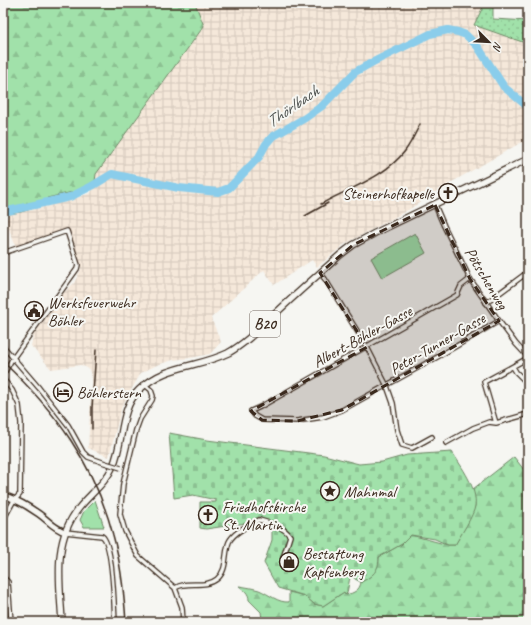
<svg xmlns="http://www.w3.org/2000/svg" width="531" height="625" font-family="Caveat,sans-serif">
<defs>
<pattern id="industrial-grid" width="8" height="8" patternUnits="userSpaceOnUse"><rect width="8" height="8" fill="#f5e8da"/><path d="M0 4h8M4 0v8" fill="none" stroke="#d3c7bb"/></pattern>
<pattern id="grass-dots" width="8" height="8" patternUnits="userSpaceOnUse"><rect width="8" height="8" fill="#a1e1aa"/><path d="M2 2h.1M6 6h.1" fill="none" stroke="#8cc192" stroke-width="1.8" stroke-linecap="round"/></pattern>
<pattern id="forest-firs" width="22" height="20" patternUnits="userSpaceOnUse"><rect width="22" height="20" fill="#a1e1aa"/><path d="M5 1l3.5 6h-7zM16 11l3.5 6h-7z" fill="#8cc192"/></pattern>
<pattern id="cemetery-stones" width="16" height="16" patternUnits="userSpaceOnUse"><rect width="16" height="16" fill="#a1e1aa"/><path d="M2 7V4a2 2 0 0 1 4 0v3zM10 15v-3a2 2 0 0 1 4 0v3z" fill="#8cc192"/></pattern>
</defs>
<rect width="100%" height="100%" fill="#f6f6f2"/>
<filter id="ink" filterUnits="userSpaceOnUse"><feTurbulence type="fractalNoise" baseFrequency=".025" numOctaves="2"/><feDisplacementMap in="SourceGraphic" scale="8" xChannelSelector="R" yChannelSelector="G"/><feConvolveMatrix kernelMatrix="1 2 1 2 8 2 1 2 1" color-interpolation-filters="sRGB"/></filter>
<g filter="url(#ink)">
<path fill="url(#industrial-grid)" d="M195 3H485L474 25 528 44V142H522L438 190 410 209 345 244 317 267 312 260 274 285 264 270 211 318 221 342 210 354 190 358 173 360 157 365 141 373 122 406 109 457 88 448 92 379 89 369 81 365 51 369 31 346 33 336 50 312 57 299 74 283 81 269 68 229 16 247 4 216 69 200 91 193 95 181 96 174 204 26Z"/>
<path fill="url(#grass-dots)" stroke="#6e8664" d="M485 3H493V19L528 21V44L474 25Z
M281 617 312 619 313 622H280Z"/>
<path fill="url(#forest-firs)" stroke="#6e8664" d="M3 3H195L204 26 96 174 95 181 81 190 47 198V204L21 212 3 215Z
M514 457 528 475V622H313L312 619 281 617 280 622H258L262 619 261 612 249 600C249 593 244 590 239 586 246 587 252 588 259 590 269 594 278 603 289 602V592L305 596 314 604 323 606 344 592 346 595C354 593 360 590 361 582 372 577 379 569 379 557L402 544 411 535 448 545H455L475 506 473 489Z"/>
<path fill="url(#cemetery-stones)" stroke="#6e8664" d="M169 433 207 440 324 455 359 464 382 462 407 455 452 452C461 466 478 489 475 506 474 515 460 536 455 545H448L435 539 411 535 402 544 379 557C379 571 373 576 361 582L355 579 351 575C348 582 349 588 346 595L344 592 323 606 314 604 305 596 278 588 264 563 272 540V522L259 519 246 523 206 529 200 528V502H216V500L193 495 174 498Z"/>
<path fill="#a1e1aa" stroke="#6e8664" d="M415 233 426 253 382 278 371 258Z
M95 500 104 527H84L80 520 84 511Z"/>
<g fill="none" stroke-linecap="round" stroke-linejoin="round">
<path stroke="#8acdeb" stroke-width="8" d="M3 212 70 197 92 186 112 174 179 188 218 192 229 188 259 157 266 144 272 137 305 118 322 106 355 72 373 62 430 34 448 30 458 32 466 35 478 47 504 87 528 107"/>
<defs>
<path id="street" d="M435 205 444 226 470 279 499 321 516 344 528 357
M3 253 67 231 78 265 77 269 11 361 3 375 4 380 12 390 19 405 21 423 20 494 13 502 3 520
M320 273 325 279 367 347 387 386 393 403 397 430 402 445 412 448 432 437
M470 279 461 286 457 295 260 407 251 411 255 416 262 420 297 421 323 417 342 410 441 355 499 321
M486 303 528 272
M3 346 39 388 68 425 83 452 88 457 105 463
M513 367 516 372 528 384
M145 385 151 390 153 396 152 400 140 419 136 430 123 484 120 514 125 531 138 556 175 588 182 607 183 622
M496 423 484 382 528 358
M446 443 473 428 489 422 496 423 528 414
M65 532 102 536C113 543 114 607 115 622
M3 577 8 582 11 622
M175 588C187 580 205 589 217 579 228 570 224 554 229 542 233 533 250 524 259 520 270 523 283 526 290 536L283 558"/>
<path id="secondary" d="M3 495C17 500 28 506 39 514 49 521 53 528 65 532"/>
<path id="primary" d="M62 622C60 583 52 541 79 508 90 494 106 483 113 466 124 442 119 409 139 390 166 364 197 368 228 353 246 343 260 328 275 314 296 294 318 275 340 255L353 245 375 233 528 159"/>
</defs>
<use href="#street" stroke="#3b2a1e" stroke-width="6"/>
<use href="#secondary" stroke="#3b2a1e" stroke-width="8"/>
<use href="#primary" stroke="#3b2a1e" stroke-width="8"/>
<use href="#street" stroke="#f6f6f2" stroke-width="3.5"/>
<use href="#secondary" stroke="#f6f6f2" stroke-width="5"/>
<use href="#primary" stroke="#f6f6f2" stroke-width="5.5"/>
<path stroke="#3b2a1e" stroke-width="1.5" d="M321 204C349 188 384 178 405 151 411 143 415 134 420 124
M305 216 328 203
M3 362C55 410 95 465 113 535 121 563 124 592 126 622
M92 429V408L96 350"/>
<defs>
<path id="street-bridge" d="M105 463 121 468"/>
</defs>
<use href="#street-bridge" stroke="#3b2a1e" stroke-width="6" stroke-linecap="butt"/>
<use href="#street-bridge" stroke="#f6f6f2" stroke-width="3.5"/>
</g>
</g>
<path fill="#3b2a1e" fill-opacity="0.2" stroke="#3b2a1e" stroke-width="3" stroke-dasharray="8 5" stroke-linejoin="round" d="M435 205 470 279 499 321 342 410 297 421 262 420 251 411 367 347 320 273 353 245Z"/>
<defs>
<symbol id="church-ring" viewBox="-11 -11 22 22"><circle r="9.5" fill="#f6f6f2" stroke="#3b2a1e" stroke-width="1.5"/><path d="M-1.2-6h2.4v3.5h3.3v2.4h-3.3V6h-2.4V-.1h-3.3v-2.4h3.3Z" fill="#3b2a1e"/></symbol>
<symbol id="civic-ring" viewBox="-11 -11 22 22"><circle r="9.5" fill="#f6f6f2" stroke="#3b2a1e" stroke-width="1.5"/><path d="M-.6-6.5H3V-4.5H.6V-3L4-1V1h2V6H-6V1h2V-1L-.6-3ZM-1.2 2.5V6h2.4V2.5Z" fill="#3b2a1e"/></symbol>
<symbol id="hotel-ring" viewBox="-11 -11 22 22"><circle r="9.5" fill="#f6f6f2" stroke="#3b2a1e" stroke-width="1.5"/><path d="M-6-4.5h1.5V1H6V5H4.5V3h-9V5H-6ZM-4 0a1.8 1.8 0 1 1 3.6 0ZM.5 0V-2.5h3Q6-2.5 6 0Z" fill="#3b2a1e"/></symbol>
<symbol id="sight-ring" viewBox="-11 -11 22 22"><circle r="9.5" fill="#f6f6f2" stroke="#3b2a1e" stroke-width="1.5"/><path d="M0-6L1.8-2.2L6-1.7L2.9 1.2L3.7 5.4L0 3.3L-3.7 5.4L-2.9 1.2L-6-1.7L-1.8-2.2Z" fill="#3b2a1e"/></symbol>
<symbol id="shop-ring" viewBox="-11 -11 22 22"><circle r="9.5" fill="#f6f6f2" stroke="#3b2a1e" stroke-width="1.5"/><path d="M-5-2.5h2.3a2.7 3.5 0 0 1 5.4 0H5L5.5 6h-11ZM-1.5-2.5h3a1.5 2.3 0 0 0-3 0Z" fill="#3b2a1e"/></symbol>
</defs>
<g fill-rule="evenodd">
<use href="#church-ring" x="437" y="182" width="22" height="22"/>
<use href="#civic-ring" x="23" y="300" width="22" height="22"/>
<use href="#hotel-ring" x="52" y="381" width="22" height="22"/>
<use href="#sight-ring" x="319" y="480" width="22" height="22"/>
<use href="#church-ring" x="197" y="504" width="22" height="22"/>
<use href="#shop-ring" x="278" y="551" width="22" height="22"/>
</g>
<g text-anchor="middle" stroke-width="4" stroke-linejoin="round" paint-order="stroke">
<rect fill="#f6f6f2" stroke="#73675e" stroke-width="1" x="250" y="311" width="30" height="26" rx="3"/>
<g font-size="15" font-weight="bold" fill="#3b2a1e">
<text x="265" y="329">B20</text>
</g>
<g font-size="16" fill="#3b2a1e" stroke="#f6f6f2" text-anchor="start">
<text x="434" y="199" text-anchor="end">Steinerhofkapelle</text>
<text x="48" y="308">Werksfeuerwehr<tspan x="48" dy="18">Böhler</tspan></text>
<text x="77" y="398">Böhlerstern</text>
<text x="344" y="497">Mahnmal</text>
<text x="222" y="512">Friedhofskirche<tspan x="222" dy="18">St. Martin</tspan></text>
<text x="303" y="559">Bestattung<tspan x="303" dy="18">Kapfenberg</tspan></text>
</g>
<g font-size="16" fill="#3b2a1e" stroke="#f6f6f2">
<text transform="translate(487 278) rotate(59)" y="6">Pötschenweg</text>
<text transform="translate(362 336) rotate(-29)" y="6">Albert-Böhler-Gasse</text>
<text transform="translate(437 343) rotate(-30)" y="6">Peter-Tunner-Gasse</text>
</g>
<g font-size="17" font-style="italic" fill="#4f5351" stroke="#f6f6f2">
<text transform="translate(292 106) rotate(-35)" y="6">Thörlbach</text>
</g>
</g>
<rect width="531" height="625" fill="none" stroke="#f6f6f2" stroke-width="16"/>
<rect x="8" y="8" width="515" height="609" fill="none" stroke="#3b2a1e" stroke-width="1.5" filter="url(#ink)"/>
<g transform="translate(489 42) rotate(114)" stroke="#f6f6f2" stroke-width="3" paint-order="stroke">
<path d="M0-3L7 15L0 10L-7 15Z" fill="#3b2a1e"/>
<text y="-6" font-size="11" font-weight="bold" text-anchor="middle" fill="#3b2a1e">N</text>
</g>
</svg>
